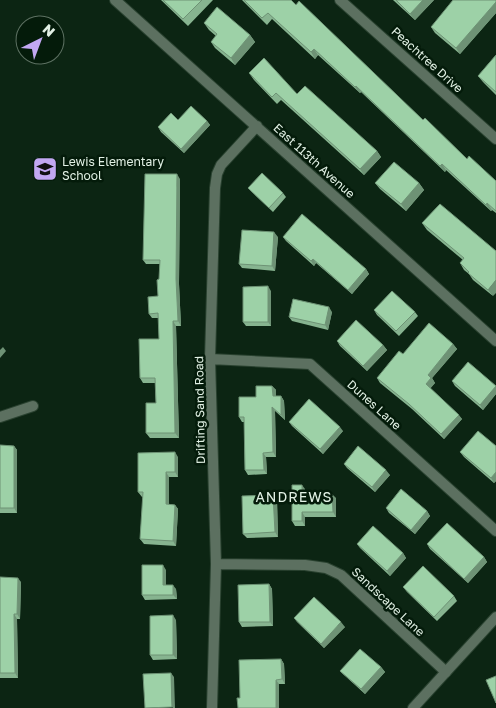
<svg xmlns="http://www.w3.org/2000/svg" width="496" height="708" font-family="'Golos Text',sans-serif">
<rect width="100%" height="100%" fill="#0c2513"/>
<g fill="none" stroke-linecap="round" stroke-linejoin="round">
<defs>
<path id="minor" d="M115 0 496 341
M340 0 496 139
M210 359 310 364 496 531
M0 417 33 406
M216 564 305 565 326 568 341 575 446 672
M212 708 216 564 210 359 215 188 217 174 221 165 257 126"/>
<path id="tertiary" d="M413 708 496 617"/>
</defs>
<use href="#minor" stroke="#2a4230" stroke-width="12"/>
<use href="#tertiary" stroke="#2a4230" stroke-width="12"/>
<use href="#minor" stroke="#5c7060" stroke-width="10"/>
<use href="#tertiary" stroke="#5c7060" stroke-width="10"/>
</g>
<path fill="#87b490" d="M161 0H213L188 26Z
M242 0H291L423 120 467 159 496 181V213L492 210 491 211 446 170 445 172 361 92 360 93 318 55 315 59 272 19 267 25Z
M393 0H434L415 20Z
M496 0V13L460 54 435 33 431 27Z
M204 23 250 35 255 42 235 65 215 48 211 42 216 36 209 30Z
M496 55V95L483 82 478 76Z
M249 73 297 94 377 151 381 157 364 175 281 100 277 104 254 80Z
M178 120 207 121 210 125 184 153 161 132 158 127Z
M180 179 179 284 181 326H176L179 438H150L146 433 156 403 155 383H143L140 378 159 339V318H152L149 314 158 296 159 279 160 264H146L143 260Z
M375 183H419L424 190 406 211 380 189Z
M248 188 283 193 286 197 273 212 252 192Z
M440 204 493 296 473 280 469 274 464 270 460 263 463 260 427 230 422 223Z
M278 237 275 271 242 268 239 264Z
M283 237 366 269 369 274 352 294 316 263 314 266 286 241Z
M271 291V326H246L243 322Z
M374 310 415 312 418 316 399 336 377 315Z
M332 312 328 330 292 321 289 317Z
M337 341 383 345 387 350 367 371 340 346Z
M453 344 457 349 432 378 435 383 430 388 462 419 444 439 412 409 380 383 377 378 403 354Z
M452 381 496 386V394L483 410 455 386Z
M272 386 276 390V396H281L284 401 285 420 275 411 276 457H266L267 474 248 475 245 470 244 422H242L239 417 256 397Z
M289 422 343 431 323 454 292 426Z
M0 445 14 446 17 450V513H0Z
M496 446V481L494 483 464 457 460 452Z
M178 457V477H169V504L175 505 178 509 176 546 144 544 140 539 143 497H142L138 492Z
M344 464 390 475 375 492 347 468Z
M305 489V494L336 498V517H305V526H295L292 521Z
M273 495 277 500 278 537 247 538 243 534Z
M386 508 427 511 430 516 415 534 389 513Z
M357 544 403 553 406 558 390 576 360 548Z
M427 544 484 557 487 562 468 583 430 549Z
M166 570V585L176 589 177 599 145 600 142 595Z
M0 577 21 582 20 619H17L18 678H0Z
M269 584 272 589 273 626 242 627 239 622Z
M403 587 454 596 457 601 437 621 407 592Z
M294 618 345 627 324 648 297 622Z
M176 620 177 659 153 660 150 655Z
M281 659 284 664 285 684H279V708H238L240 698Z
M381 667 385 672 365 694 344 675 340 671Z"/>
<path fill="#6e9275" d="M423 0H434L415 20 410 14Z
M496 2V13L460 54 456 48Z
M250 35 255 42 235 65 231 58Z
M314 49 318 55 315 59 311 52Z
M356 86 361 92 360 93 355 87Z
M207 121 210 125 184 153 181 149Z
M377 151 381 157 364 175 360 169Z
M442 164 446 170 445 172 440 166Z
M177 174 180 179 179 284 181 326 178 321 176 279Z
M419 183 424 190 406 211 401 204Z
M487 203 492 210 491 211 486 205Z
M274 232 278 237 275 271 272 266Z
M313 259 316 263 314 266 311 261Z
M366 269 369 274 352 294 348 290Z
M496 280V293L493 296 488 290Z
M268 286 271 291V326L268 322Z
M329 307 332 312 328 330 325 325Z
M173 321 176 326 179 438 175 433Z
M453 344 457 349 432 378 435 383 430 389 426 384 428 375Z
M383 345 387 350 367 371 363 366Z
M3 347 6 351 0 358V350Z
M272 386 276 390V401L273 396Z
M496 386V394L483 410 480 405Z
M281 396 284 401 285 420 281 415Z
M272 407 275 411 276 457 273 452Z
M459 415 462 419 444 439 441 434Z
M340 427 343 431 323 454 320 449Z
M14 446 17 450V513L14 508Z
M175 452 178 457V477L175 472Z
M263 453 266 457 267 474 264 470Z
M386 470 390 475 375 492 372 487Z
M166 472 169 477V509L166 504Z
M496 472V481L494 483 491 478Z
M302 485 305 489V498L302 494Z
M332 494 336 498V517L333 512Z
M273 495 277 500 278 537 275 532Z
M175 505 178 509 176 546 173 541Z
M427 511 430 516 415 534 411 530Z
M302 512 305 517V526L302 521Z
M403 553 406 558 390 576 387 571Z
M484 557 487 562 468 583 464 579Z
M163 565 166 570V589L163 585Z
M18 578 21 582 20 619 17 614Z
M269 584 272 589 273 626 270 622Z
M173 585 176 589 177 599 173 595Z
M14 614 17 619 18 678 15 673Z
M173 615 176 620 177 659 173 655Z
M341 622 345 627 324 648 321 644Z
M281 659 284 664 285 684 282 679Z
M381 667 385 672 365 694 361 689Z
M171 673 174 677 175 708H173L172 707Z
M276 680 279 684V708H276Z"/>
<path fill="#9dd1a7" stroke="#6e9275" d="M163 0H202L183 19Z
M244 0H291L296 5 299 1 423 120 425 118 467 159 469 156 496 181V211L487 203 486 205 442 164 440 166 356 86 355 87 314 49 311 52 268 13 262 18Z
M396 0H423L410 14Z
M453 0H496V2L456 48 431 27Z
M217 7 250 35 231 58 211 42 217 34 204 23Z
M496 55V92L478 76Z
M264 58 297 94 305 86 377 151 360 169 276 93 272 97 249 73Z
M191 106 207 121 181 149 158 127 171 113 178 120Z
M394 162 419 183 401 204 375 183Z
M262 173 283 193 269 208 248 188Z
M145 174H177L176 279 178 321H173L175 433H146V403H156L155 378H140L139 339H159L158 313 149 314 148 297 158 296 157 280 159 279 160 260H143Z
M440 204 496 251V280L488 290 468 273 469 272 460 263 464 258 422 223Z
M302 214 366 269 348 290 313 259 311 261 283 237Z
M242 230 274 232 272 266 239 264Z
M268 286V322H243V287Z
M392 291 415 312 396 331 374 310Z
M293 299 329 307 325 325 289 317Z
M356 320 383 345 363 366 337 341Z
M429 323 453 344 428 375 431 378 426 384 459 415 441 434 409 404 377 378 399 351 403 354Z
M468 362 496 386 480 405 452 381Z
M256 386H272L273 396H281V415L272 407 273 452 263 453 264 470H245L244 417H239V397H256Z
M309 399 340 427 320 449 289 422Z
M478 431 496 446V472L491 478 460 452Z
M0 445 14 446V508H0Z
M358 446 386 470 372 487 344 464Z
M175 452V472H166V504L175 505 173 541 140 539 143 492H138V453Z
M292 485H302V494H332L333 512H302V521H292Z
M401 489 427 511 411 530 386 508Z
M273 495 275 532 243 534 242 496Z
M447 523 484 557 464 579 427 544Z
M373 526 403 553 387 571 357 544Z
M142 565H163V585H173V595H142Z
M423 566 454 596 434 617 403 587Z
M0 577 18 578 17 614H14L15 673H0Z
M269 584 270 622H239L238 585Z
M314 597 341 622 321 644 294 618Z
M173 615V655H150V616Z
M360 649 381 667 361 689 340 671Z
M281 659 282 679 276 680V708H238L237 698H240L239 660Z
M171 673 172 707 145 708 143 674Z
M496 676V703L486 680Z"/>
<defs>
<symbol id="school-square" viewBox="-11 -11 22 22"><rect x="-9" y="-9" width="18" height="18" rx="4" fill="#c2a8f2" stroke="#041b0a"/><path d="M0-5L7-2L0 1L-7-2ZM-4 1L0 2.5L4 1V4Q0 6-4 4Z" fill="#111"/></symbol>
</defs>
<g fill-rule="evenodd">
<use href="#school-square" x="31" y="155" width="28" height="28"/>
</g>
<g text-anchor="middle" stroke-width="5" stroke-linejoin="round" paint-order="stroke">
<g font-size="12" fill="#e2f1e5" stroke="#041b0a">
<text transform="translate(427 60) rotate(42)" y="4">Peachtree Drive</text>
<text transform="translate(314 161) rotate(42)" y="4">East 113th Avenue</text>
<text transform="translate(374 405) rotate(42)" y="4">Dunes Lane</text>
<text transform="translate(200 410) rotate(-91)" y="4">Drifting Sand Road</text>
<text transform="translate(388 602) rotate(43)" y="4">Sandscape Lane</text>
</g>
<g font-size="12" fill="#e2f1e5" stroke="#041b0a" text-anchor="start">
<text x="62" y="166">Lewis Elementary<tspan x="62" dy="14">School</tspan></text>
</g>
<g font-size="14" letter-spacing="1" fill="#e2f1e5" stroke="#041b0a">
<text x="294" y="502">ANDREWS</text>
</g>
</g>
<g transform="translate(40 40) rotate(42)"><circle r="24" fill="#041b0a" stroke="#5d7162"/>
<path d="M0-4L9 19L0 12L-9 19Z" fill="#c2a8f2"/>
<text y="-8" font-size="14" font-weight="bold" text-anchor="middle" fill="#e2f1e5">N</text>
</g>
</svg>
